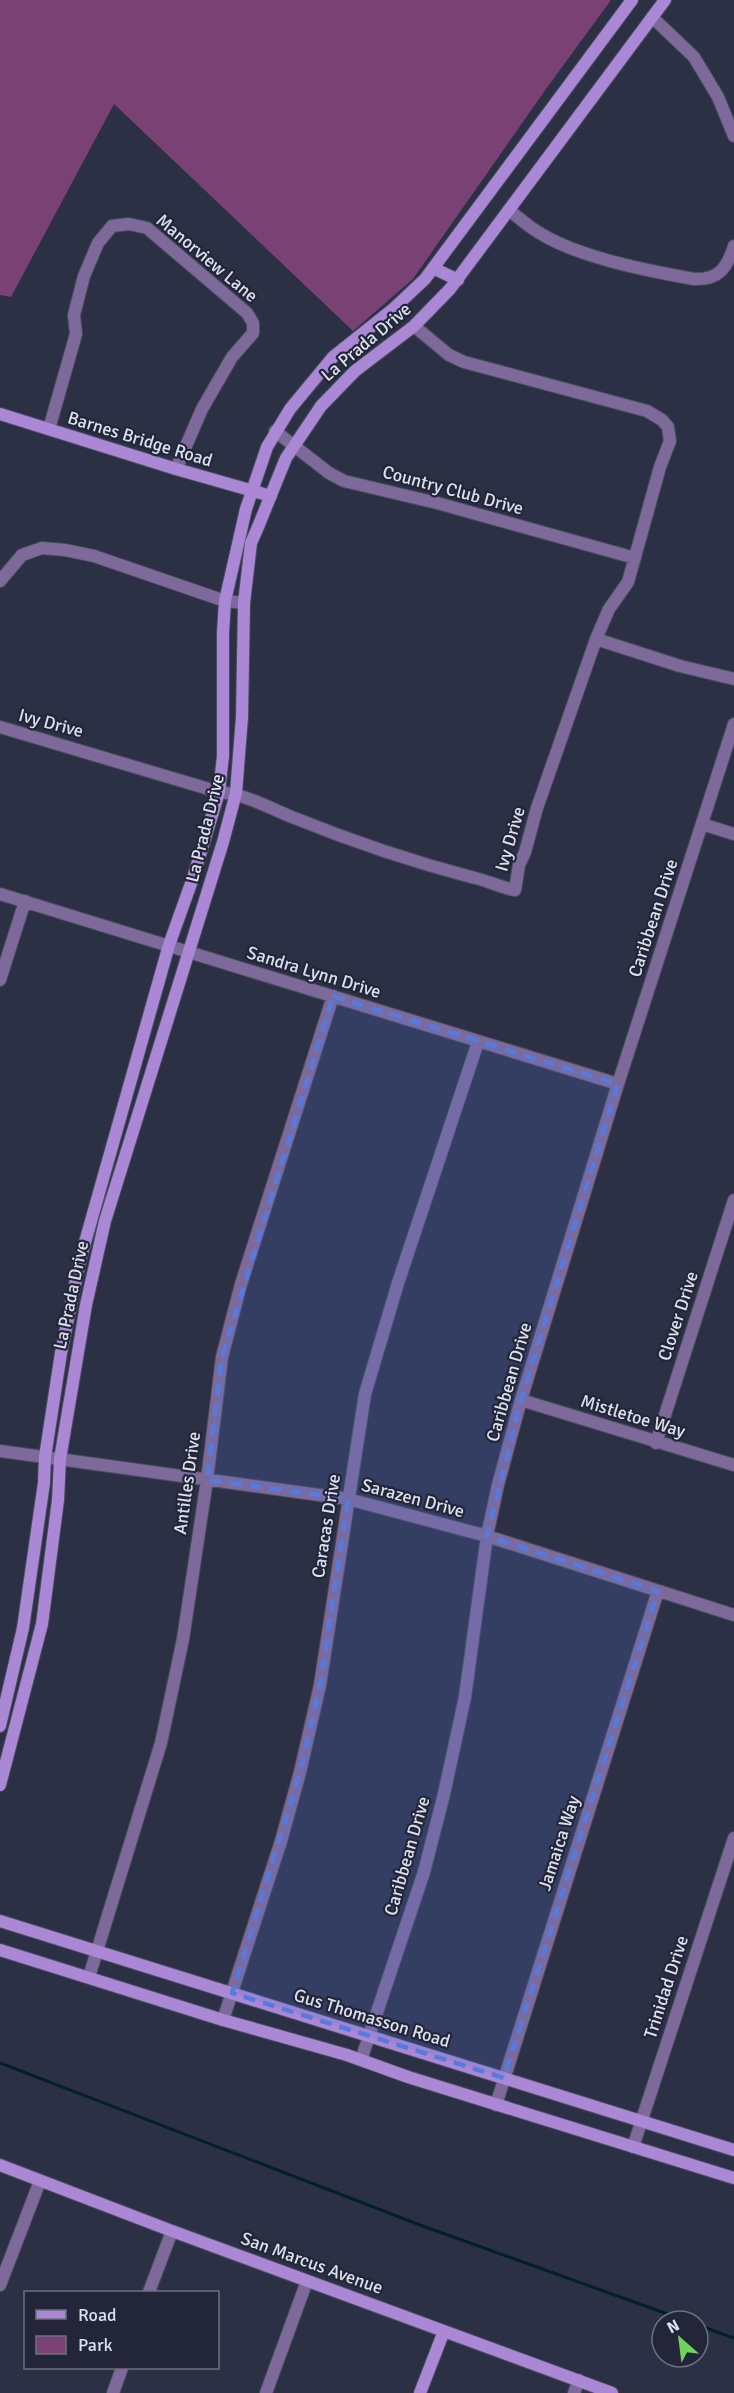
<svg xmlns="http://www.w3.org/2000/svg" width="734" height="2393" font-family="Signika,sans-serif">
<rect width="100%" height="100%" fill="#2c3044"/>
<path fill="#7a4174" d="M0 0H611L546 89 413 279 353 331 114 104 11 297 0 295Z"/>
<g fill="none" stroke-linecap="round" stroke-linejoin="round">
<path stroke="#00202a" stroke-width="3" d="M0 2063 420 2225 687 2321
M698 2325 734 2338"/>
<defs>
<path id="street" d="M652 17 694 57 718 97 734 136
M509 210C520 219 531 229 543 235 582 258 649 271 694 279 719 280 727 268 734 246
M49 429 76 334 74 315 84 276 98 243 112 226 129 224 147 228 247 313 253 323V333L232 357 202 409 176 469
M275 431 329 473 344 481 437 503 635 558
M0 581 22 555 42 548 65 550 94 556 225 601 244 603
M596 639 680 666 734 679
M0 727 219 792C245 794 267 807 292 817 351 841 413 862 475 878 489 881 501 888 515 890L519 865 525 852 537 808 596 639 609 609 628 582 660 467 670 441 668 427 662 420 647 411 464 362 449 355 414 326
M702 824 734 834
M0 894 618 1084
M0 980 25 901
M521 1400 734 1465
M656 1443 734 1200
M0 1451 348 1499 487 1536 734 1615
M89 1977 161 1743 183 1639 207 1480 222 1357 241 1284 333 996
M223 2020 281 1841 300 1772 320 1685 365 1394 398 1283 478 1042
M361 2060 424 1872 444 1794 465 1697 487 1536 498 1485 521 1400 618 1084 734 724
M496 2105 658 1591
M633 2147 734 1838
M0 2285 40 2181
M149 2292 172 2231
M113 2393 122 2368
M266 2393 307 2281
M574 2393 579 2380"/>
<path id="secondary" d="M433 268 458 280
M0 414 176 469 271 496
M0 1726 23 1628 44 1483 45 1457 61 1353 80 1260 169 945 193 878 219 792 223 756V633L225 601 246 509 267 447 290 409 333 357 392 310 425 279 632 0
M0 1785 42 1624 58 1500 60 1459 86 1305 105 1221 223 842 236 793 242 717 244 603 251 543 258 527 286 458 321 406 355 371 414 326 450 289 665 0
M0 1921 734 2150
M0 1950 223 2020 347 2055 408 2077 734 2178
M0 2165 172 2231 612 2393
M420 2393 444 2331"/>
</defs>
<use href="#street" stroke="#484c5f" stroke-width="14"/>
<use href="#secondary" stroke="#484c5f" stroke-width="14"/>
<use href="#street" stroke="#7e6a9a" stroke-width="12"/>
<use href="#secondary" stroke="#aa88d5" stroke-width="12"/>
</g>
<path fill="#577ade" fill-opacity="0.2" stroke="#577ade" stroke-width="4.5" stroke-dasharray="12 8" stroke-linejoin="round" d="M333 996 618 1084 521 1400 487 1536 658 1591 504 2078 232 1993 300 1772 320 1685 348 1499 207 1480 222 1357Z"/>
<g text-anchor="middle" stroke-width="4.5" stroke-linejoin="round" paint-order="stroke">
<g font-size="18" fill="#dde0ed" stroke="#232639">
<text transform="translate(207 258) rotate(40)" y="6">Manorview Lane</text>
<text transform="translate(366 342) rotate(-40)" y="6">La Prada Drive</text>
<text transform="translate(140 439) rotate(17)" y="6">Barnes Bridge Road</text>
<text transform="translate(453 490) rotate(15)" y="6">Country Club Drive</text>
<text transform="translate(51 723) rotate(15)" y="6">Ivy Drive</text>
<text transform="translate(205 828) rotate(-76)" y="6">La Prada Drive</text>
<text transform="translate(510 839) rotate(-74)" y="6">Ivy Drive</text>
<text transform="translate(653 918) rotate(-72)" y="6">Caribbean Drive</text>
<text transform="translate(314 972) rotate(17)" y="6">Sandra Lynn Drive</text>
<text transform="translate(71 1295) rotate(-78)" y="6">La Prada Drive</text>
<text transform="translate(678 1316) rotate(-72)" y="6">Clover Drive</text>
<text transform="translate(509 1382) rotate(-74)" y="6">Caribbean Drive</text>
<text transform="translate(633 1416) rotate(17)" y="6">Mistletoe Way</text>
<text transform="translate(187 1483) rotate(-82)" y="6">Antilles Drive</text>
<text transform="translate(413 1498) rotate(15)" y="6">Sarazen Drive</text>
<text transform="translate(326 1526) rotate(-81)" y="6">Caracas Drive</text>
<text transform="translate(559 1843) rotate(-72)" y="6">Jamaica Way</text>
<text transform="translate(407 1856) rotate(-74)" y="6">Caribbean Drive</text>
<text transform="translate(666 1987) rotate(-72)" y="6">Trinidad Drive</text>
<text transform="translate(372 2018) rotate(17)" y="6">Gus Thomasson Road</text>
<text transform="translate(312 2263) rotate(20)" y="6">San Marcus Avenue</text>
</g>
</g>
<rect x="24" y="2291" width="195" height="78" fill="#232639" stroke="#6d7081" stroke-width="1.5"/>
<rect x="36" y="2310" width="30" height="9" fill="#aa88d5" stroke="#6d7081" stroke-width="1.5"/>
<text x="78" y="2321" font-size="18" fill="#dde0ed">Road</text>
<rect x="36" y="2336" width="30" height="18" fill="#7a4174" stroke="#6d7081" stroke-width="1.5"/>
<text x="78" y="2351" font-size="18" fill="#dde0ed">Park</text>
<g transform="translate(680 2339) rotate(332)"><circle r="28" fill="#232639" stroke="#6d7081" stroke-width="1.5"/>
<path d="M0-4.5L10 22L0 15L-10 22Z" fill="#70d35f"/>
<text y="-9" font-size="16" font-weight="bold" text-anchor="middle" fill="#dde0ed">N</text>
</g>
</svg>
